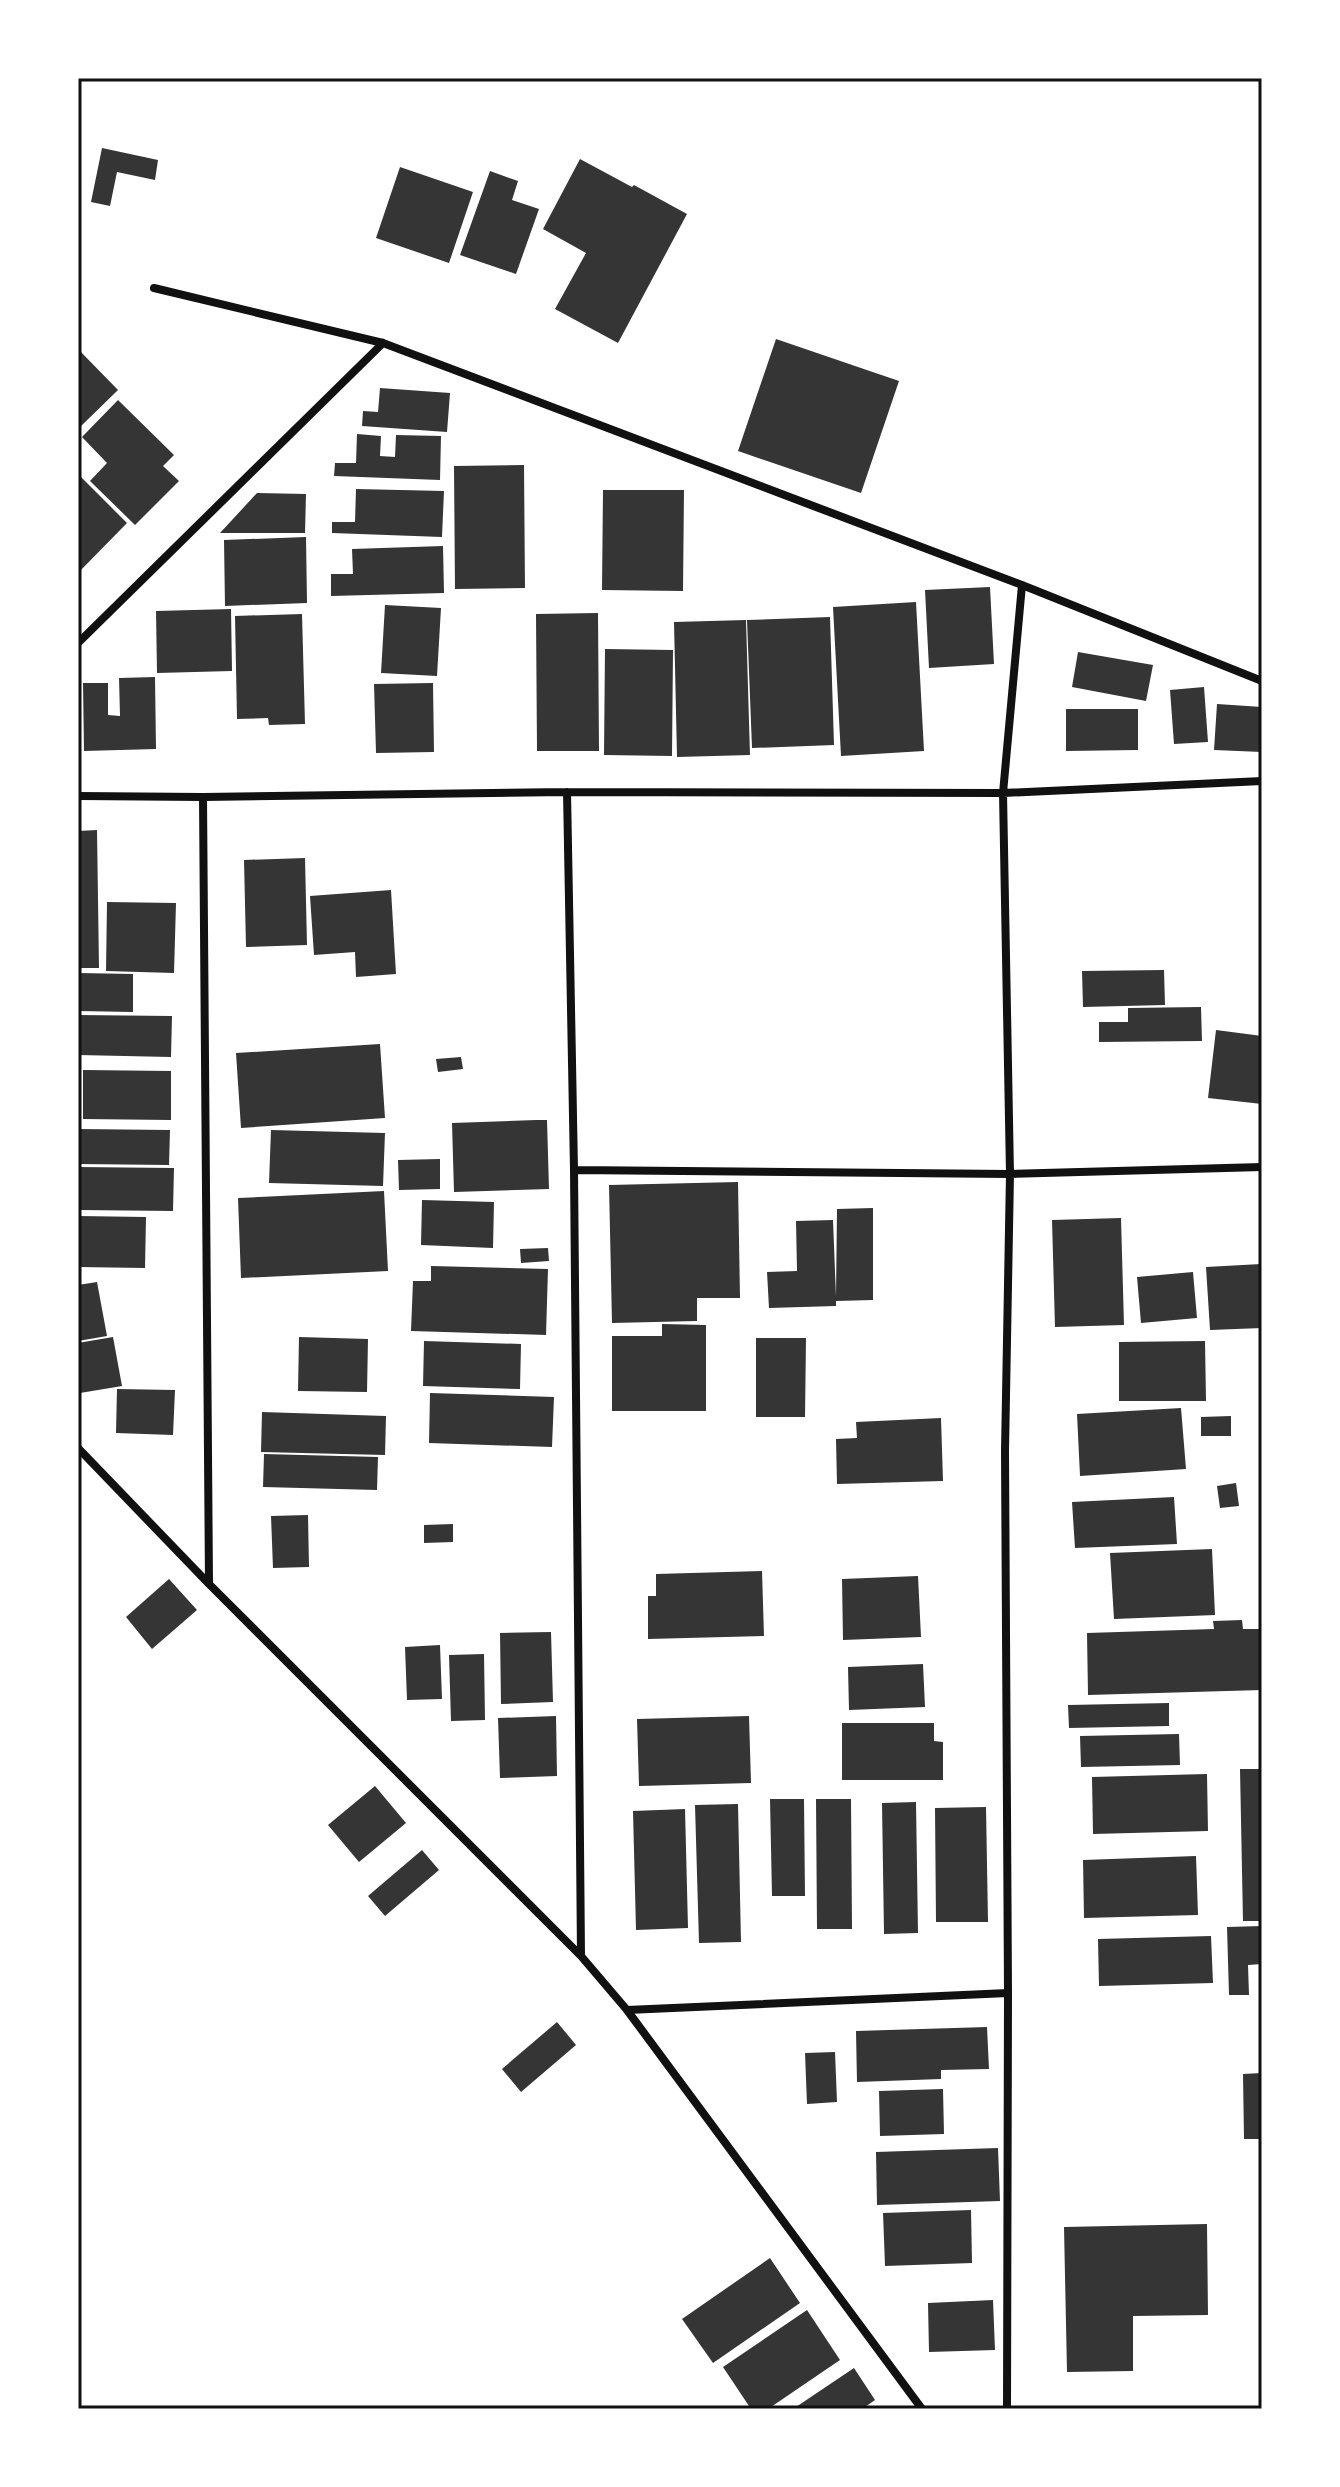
<svg xmlns="http://www.w3.org/2000/svg" width="1340" height="2487" font-family="Cabin,sans-serif">
<rect width="100%" height="100%" fill="#fff"/>
<path fill="#353535" d="M102 148 158 160 155 180 117 172 110 206 91 202Z
M580 159 632 187 634 185 687 214 618 343 555 309 586 253 543 229Z
M400 167 473 192 449 263 376 238Z
M490 171 518 181 512 200 539 209 516 274 460 255Z
M776 339 899 381 861 493 738 451Z
M78 349 118 390 78 429Z
M380 388 450 393 447 432 362 426 363 411 378 412Z
M118 400 174 455 163 466 179 481 135 525 90 481 107 463 82 437Z
M357 434 381 436 380 456 395 457 396 435 441 436 440 480 334 476 335 463H356Z
M524 465 525 588 455 589 454 466Z
M78 474 127 523 78 573Z
M356 489 444 491 442 537 332 533V522H355Z
M603 490H684L683 591 602 590Z
M257 493 306 494 305 533H220Z
M306 537 307 603 225 606 224 540Z
M443 546 444 593 331 596V574H353L352 549Z
M990 587 994 664 929 668 925 590Z
M916 602 924 751 841 756 833 607Z
M385 605 441 608 437 676 381 673Z
M231 609 232 671 157 673 156 611Z
M598 613 599 751H537L536 614Z
M302 614 305 724 269 725 268 718 237 719 235 616Z
M830 617 834 745 752 748 747 620Z
M746 620 750 755 677 757 674 622Z
M605 649 673 650 672 756 604 755Z
M1078 652 1153 665 1146 701 1072 687Z
M155 677 156 749 84 751 83 683H108V715L120 716 119 678Z
M433 683 434 752 376 753 374 684Z
M1204 687 1208 742 1174 744 1170 690Z
M1217 704 1262 707V752L1214 750Z
M1066 709H1138V750L1066 751Z
M97 830 99 968H78V831Z
M305 858 307 945 246 947 244 860Z
M391 890 396 974 356 977 355 952 314 955 310 896Z
M107 902 176 903 174 973 106 971Z
M1164 970 1165 1005 1083 1007 1082 971Z
M78 973 133 974V1012L78 1011Z
M1201 1007 1202 1041 1099 1042V1022H1128V1008Z
M78 1015 172 1016 171 1057 78 1055Z
M1216 1030 1262 1036V1104L1208 1098Z
M380 1044 385 1118 241 1128 236 1053Z
M461 1057 463 1069 438 1072 436 1059Z
M83 1070 171 1071V1120L83 1119Z
M536 1120H547L549 1189 454 1192 452 1123Z
M78 1129 170 1130 169 1165 78 1164Z
M271 1130 385 1133 383 1186 269 1183Z
M440 1159V1189L399 1190 398 1160Z
M78 1167 174 1168 173 1211 78 1210Z
M738 1182 740 1298H697V1321L612 1323 609 1185Z
M384 1191 388 1271 241 1278 238 1198Z
M422 1200 494 1202 493 1248 421 1245Z
M873 1208V1300L836 1301V1306L769 1308 767 1272 797 1271 796 1221 833 1220 836 1297 837 1209Z
M78 1216 146 1217 145 1268 78 1267Z
M1121 1218 1124 1325 1055 1327 1052 1220Z
M548 1248 549 1261 521 1263 520 1249Z
M1261 1264 1262 1328 1210 1330 1206 1267Z
M431 1266 548 1269 546 1335 411 1331 413 1281H431Z
M1193 1272 1197 1318 1141 1323 1137 1277Z
M97 1282 107 1336 78 1341V1285Z
M662 1324 706 1325V1411H612V1336H662Z
M113 1337 122 1386 80 1393 78 1343Z
M299 1337 368 1339 367 1392 298 1391Z
M756 1338H806L805 1417H756Z
M424 1341 521 1344 520 1389 423 1386Z
M1205 1341 1206 1401H1119V1342Z
M117 1389 175 1390 173 1435 116 1433Z
M430 1393 554 1397 552 1447 429 1443Z
M1181 1408 1186 1469 1080 1476 1077 1414Z
M262 1412 386 1416 385 1455 261 1452Z
M1231 1416V1436H1201V1417Z
M941 1418 943 1481 837 1484 836 1439 857 1438 856 1422Z
M264 1454 378 1457 377 1490 263 1487Z
M1236 1483 1239 1506 1220 1508 1217 1486Z
M1174 1497 1177 1544 1075 1548 1072 1502Z
M308 1515 309 1567 273 1568 271 1516Z
M453 1524V1542L424 1543V1525Z
M1212 1549 1215 1615 1114 1619 1110 1553Z
M762 1571 764 1636 648 1639V1596H656V1574Z
M918 1576 921 1637 843 1640 842 1579Z
M169 1579 197 1610 152 1649 126 1617Z
M1242 1620 1243 1629H1262V1690L1088 1695 1087 1633 1214 1629 1213 1621Z
M551 1632 553 1702 501 1704 500 1633Z
M440 1645 442 1699 407 1700 405 1647Z
M484 1654 485 1720 451 1721 449 1655Z
M923 1664 925 1707 849 1710 848 1667Z
M1169 1703V1726L1069 1728 1068 1705Z
M556 1716 557 1776 500 1778 498 1718Z
M749 1716 751 1783 639 1786 637 1719Z
M842 1723H934V1741L943 1742V1780H842Z
M1179 1734 1180 1765 1081 1767 1080 1736Z
M1240 1769H1262V1921H1243Z
M1207 1774 1208 1831 1093 1834 1092 1777Z
M375 1786 406 1823 359 1862 328 1825Z
M770 1799H804L805 1896H772Z
M816 1799H851L852 1929H817Z
M916 1802 918 1933 884 1934 882 1803Z
M738 1804 741 1942 699 1943 695 1805Z
M986 1807 988 1922H936L935 1808Z
M685 1809 688 1928 636 1930 633 1811Z
M422 1850 439 1870 385 1916 368 1896Z
M1196 1856 1198 1915 1084 1918 1083 1860Z
M1262 1926V1964L1248 1965 1249 1995H1229L1227 1927Z
M1211 1936 1213 1983 1099 1986 1098 1939Z
M557 2022 576 2045 521 2092 502 2069Z
M987 2027 989 2069 941 2070V2079L857 2082 856 2031Z
M835 2052 837 2102 807 2104 805 2053Z
M1262 2073V2139H1244L1243 2074Z
M943 2089 944 2134 880 2136 879 2091Z
M998 2148 1000 2201 877 2205 876 2152Z
M971 2210 972 2263 885 2266 883 2213Z
M1207 2224 1208 2315 1133 2316V2371L1067 2372 1064 2227Z
M770 2258 800 2303 713 2363 682 2319Z
M993 2300 995 2350 929 2352 928 2303Z
M807 2310 840 2360 768 2409H751L723 2367Z
M854 2368 875 2400 862 2409H793Z"/>
<g fill="none" stroke-linecap="round" stroke-linejoin="round">
<path stroke="#111" stroke-width="8" d="M154 288 383 343 1022 585 1262 681
M78 643 383 343
M567 792 574 1170 581 1956 627 2010 922 2409
M78 796 203 797 567 792 1003 793 1262 781
M203 797 209 1584 581 1956
M574 1170 1010 1174 1262 1167
M78 1448 209 1584
M627 2010 1008 1993
M1007 2409 1008 1993 1005 1451 1010 1174 1003 793 1022 585"/>
</g>
<rect width="1340" height="2487" fill="none" stroke="#ffffff" stroke-width="160"/>
<rect x="80" y="80" width="1180" height="2327" fill="none" stroke="#111" stroke-width="3"/>
</svg>
